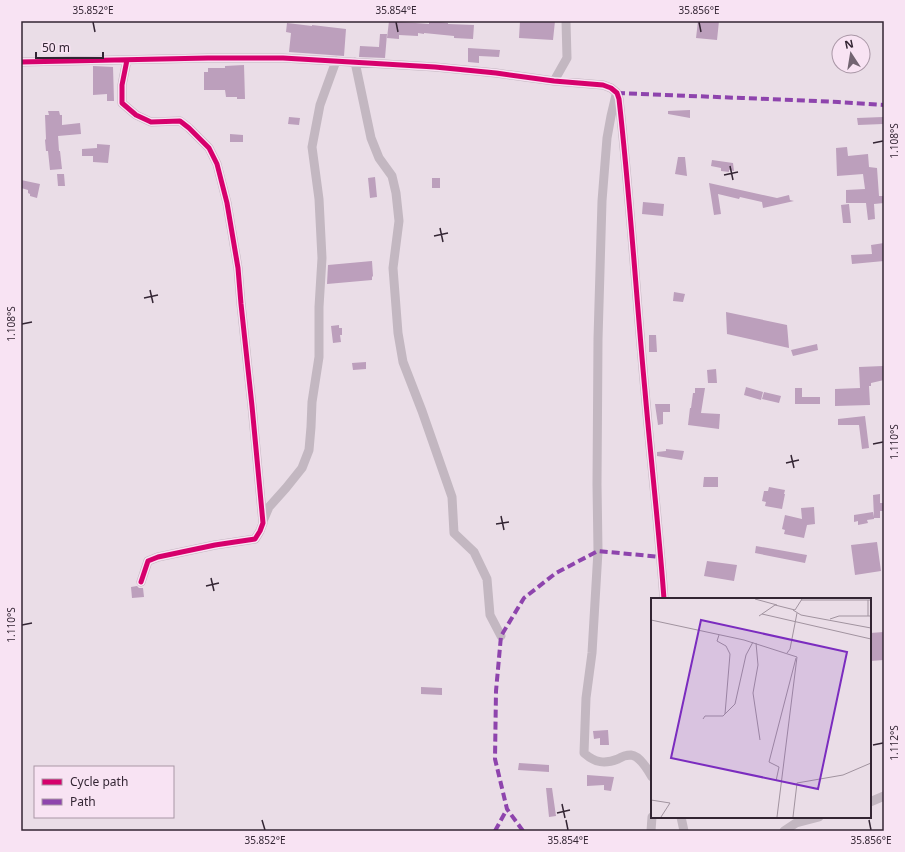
<svg xmlns="http://www.w3.org/2000/svg" width="905" height="852" font-family="'Noto Sans',sans-serif">
<rect width="100%" height="100%" fill="#eadde7"/>
<path fill="#bc9fbc" d="M389 21 429 24V21H433L448 23V24L474 25 473 39 454 38V36L424 33V34L418 33V36L399 35V39L387 38Z
M520 21H555L553 40 519 38Z
M698 21H719L717 40 696 38Z
M287 23 312 26V25L346 29 344 56 289 52 291 33 286 32Z
M380 34H387L385 58 359 57 360 46 379 47Z
M468 48 500 50 499 57 479 56V63L468 62Z
M244 65 245 99H237V97H226L225 90H204V72H208V68H225V66Z
M93 66 113 67 114 101H107V94L93 95Z
M690 110V118L668 114V111Z
M48 111H59L60 115H62V125L80 123 81 134 58 136 59 151H60L62 169 50 170 48 151H46L45 140 46 139 45 115H49Z
M289 117 300 118 299 125 288 124Z
M883 117V124L858 125 857 118Z
M230 134 243 135V142H230Z
M97 144 110 145 108 163 93 162V156H82V149L97 148Z
M847 147 848 156 868 154 869 167 877 168 879 196H884V203L874 204 875 219 868 220 866 203H846V190L865 189 863 174 837 176 836 148Z
M678 157H685L687 176 675 174Z
M712 160 733 163 734 171 729 170V172L721 171V168L711 166Z
M57 174H64L65 186H58Z
M375 177 377 197 370 198 368 178Z
M432 178H440V188H432Z
M21 180 40 184 37 198 30 196V194L28 193V190L21 188Z
M709 183 777 198 789 195 790 200 794 201 763 208 762 202 740 197 739 199 718 194 721 214 714 215Z
M643 202 664 204 663 216 642 214Z
M849 204 851 223H843L841 205Z
M884 243V261L852 264 851 255 872 254 871 245Z
M372 261 373 276 372 277V280L327 284 328 265Z
M674 292 685 294 683 302 673 301Z
M726 312 787 325 789 348 727 334Z
M339 325V328H342V335H340L341 342 333 343 331 326Z
M649 335H656L657 352H649Z
M817 344 818 350 793 356 791 350Z
M366 362V369L353 370 352 363Z
M883 366 884 380 871 383V386H869L870 405 835 406V389L860 388 859 367Z
M716 369 717 383H708L707 370Z
M746 387 763 392 761 400 744 395Z
M695 388H705L701 413 720 414 719 429 688 425 690 408H691L693 393H695Z
M795 388H802V397H820V404H795Z
M764 392 781 396 779 403 762 399Z
M655 404H670V412H663V424L658 425Z
M865 416 869 448 862 449 859 425H838V419Z
M666 449 684 451 682 460 657 456V452L666 451Z
M704 477H718V487H703Z
M769 487 785 490 784 494H785L782 509 765 506 766 502 762 501 764 491H768Z
M880 494V503H884V511H880V518H874V519L867 520 868 523 858 525V521L854 522V515L873 512 874 517 873 495Z
M814 507 815 524 807 525 804 538 784 534 785 530 782 529 785 515 802 519 801 508Z
M877 542 881 571 855 575 851 545Z
M756 546 807 555 805 563 755 553Z
M707 561 737 565 734 581 704 576Z
M137 586 139 588H143L144 597 132 598 131 587Z
M884 632V660L870 661V633Z
M421 687 442 688V695L421 694Z
M608 730 609 745H600V738L594 739 593 731Z
M519 763 549 765V772L518 770Z
M587 775 614 777 611 791 604 790V785L587 786Z
M546 788H552L556 816 549 817Z"/>
<g fill="none" stroke-linecap="round" stroke-linejoin="round">
<path stroke="#c3b7c1" stroke-width="9" d="M127 60 122 85V103L136 115 151 122 180 121 189 128 209 148 217 164 227 203 238 268 241 304 252 406 263 523 260 531 255 539 215 545 158 557 148 561 141 582
M21 62 208 58H283L435 67 496 73 554 81 603 85 611 88 617 93 619 99C630 196 636 294 645 391 651 461 659 530 664 599
M355 62 371 138 379 158 392 176 396 193 399 221 393 268 398 333 403 362 422 411 452 497 454 533 474 552 487 579 490 615 501 636
M554 81 567 58 566 21
M616 95 611 116 607 138 602 201 598 339 597 484 598 551 592 653 586 698 584 753C595 763 605 764 618 759 621 757 627 755 631 755 640 756 648 770 652 777
M263 521 269 507 286 488 302 468 309 450 311 427 312 402 319 357V307L322 258 319 199 312 147 320 105 336 61
M870 802 884 796
M681 817 684 831
M651 831 652 817
M784 831 796 823 819 817"/>
<path stroke="#8e44ad" stroke-width="4" stroke-dasharray="8 4" stroke-linecap="butt" d="M617 93 742 98 838 102 884 105
M495 831 507 809
M523 831 507 809 495 759 496 691 501 636 524 598 556 573 598 551 661 557"/>
<defs>
<path id="cycleway" d="M127 60 122 85V103L136 115 151 122 180 121 189 128 209 148 217 164 227 203 238 268 241 304 252 406 263 523 260 531 255 539 215 545 158 557 148 561 141 582
M21 62 208 58H283L435 67 496 73 554 81 603 85 611 88 617 93 619 99C630 196 636 294 645 391 651 461 659 530 664 599"/>
</defs>
<use href="#cycleway" stroke="#f8e3f3" stroke-width="8"/>
<use href="#cycleway" stroke="#d6006c" stroke-width="5"/>
</g>
<path fill="none" stroke="#332533" stroke-width="1.5" d="M93 22 95 32M396 22 398 32M699 22 701 32M873 143 883 141M730 166 733 180M724 175 738 172M440 228 443 242M434 236 448 233M150 290 153 303M144 298 158 295M22 324 32 322M873 444 883 442M791 455 794 468M786 463 799 460M501 516 504 530M496 524 509 522M211 578 214 591M206 586 219 583M22 625 32 623M873 745 883 743M562 804 565 818M557 813 570 810M262 820 265 830M566 820 568 830M869 820 871 830"/>
<g transform="translate(651 598)">
<rect width="220" height="220" fill="#eadde7"/>
<path fill="none" stroke="#a1939f" stroke-width="1" d="M104 1 126 7M150 2H220M142 12 150 17 220 30M111 16 220 41M108 18 124 7 144 12 151 1M217 18V2M179 21 188 18H220M0 22 93 42 146 59 126 219M105 45 107 67 102 95 109 142M136 55 139 51 146 15M74 116 84 106 95 57 102 44M52 121 54 118H72L74 116 79 56 75 48 66 43 68 37M125 183 128 169 118 164 145 60M0 202 19 205 10 219M142 219 146 185 192 177 220 165"/>
<path fill="#7b2cbf" fill-opacity="0.15" stroke="#7b2cbf" stroke-width="2" d="M50 22 196 54 167 191 20 160Z"/>
<rect width="220" height="220" fill="none" stroke="#332533" stroke-width="2"/>
</g>
<rect width="905" height="852" fill="none" stroke="#f8e3f3" stroke-width="44"/>
<rect x="34" y="766" width="140" height="52" fill="#f8e3f3" stroke="#a997a6"/>
<rect x="42" y="779" width="20" height="6" fill="#d6006c" stroke="#a997a6"/>
<text x="70" y="786" font-size="12" fill="#332533">Cycle path</text>
<rect x="42" y="799" width="20" height="6" fill="#8e44ad" stroke="#a997a6"/>
<text x="70" y="806" font-size="12" fill="#332533">Path</text>
<g transform="translate(851 54) rotate(348)"><circle r="19" fill="#f8e3f3" stroke="#a997a6"/>
<path d="M0-3L7 15L0 10L-7 15Z" fill="#736572"/>
<text y="-6" font-size="11" font-weight="bold" text-anchor="middle" fill="#332533">N</text>
</g>
<path d="M36 52v6h67v-6" fill="none" stroke="#332533" stroke-width="2"/>
<text x="42" y="52" font-size="12" fill="#332533" stroke="#f8e3f3" stroke-width="3" paint-order="stroke">50 m</text>
<rect x="22" y="22" width="861" height="808" fill="none" stroke="#332533" stroke-width="1.5"/>
<g font-size="10" text-anchor="middle" fill="#332533">
<text x="93" y="14">35.852°E</text>
<text x="396" y="14">35.854°E</text>
<text x="699" y="14">35.856°E</text>
<text transform="translate(894 141) rotate(-90)" y="4">1.108°S</text>
<text transform="translate(11 324) rotate(-90)" y="4">1.108°S</text>
<text transform="translate(894 442) rotate(-90)" y="4">1.110°S</text>
<text transform="translate(11 625) rotate(-90)" y="4">1.110°S</text>
<text transform="translate(894 743) rotate(-90)" y="4">1.112°S</text>
<text x="265" y="844">35.852°E</text>
<text x="568" y="844">35.854°E</text>
<text x="871" y="844">35.856°E</text>
</g>
</svg>
